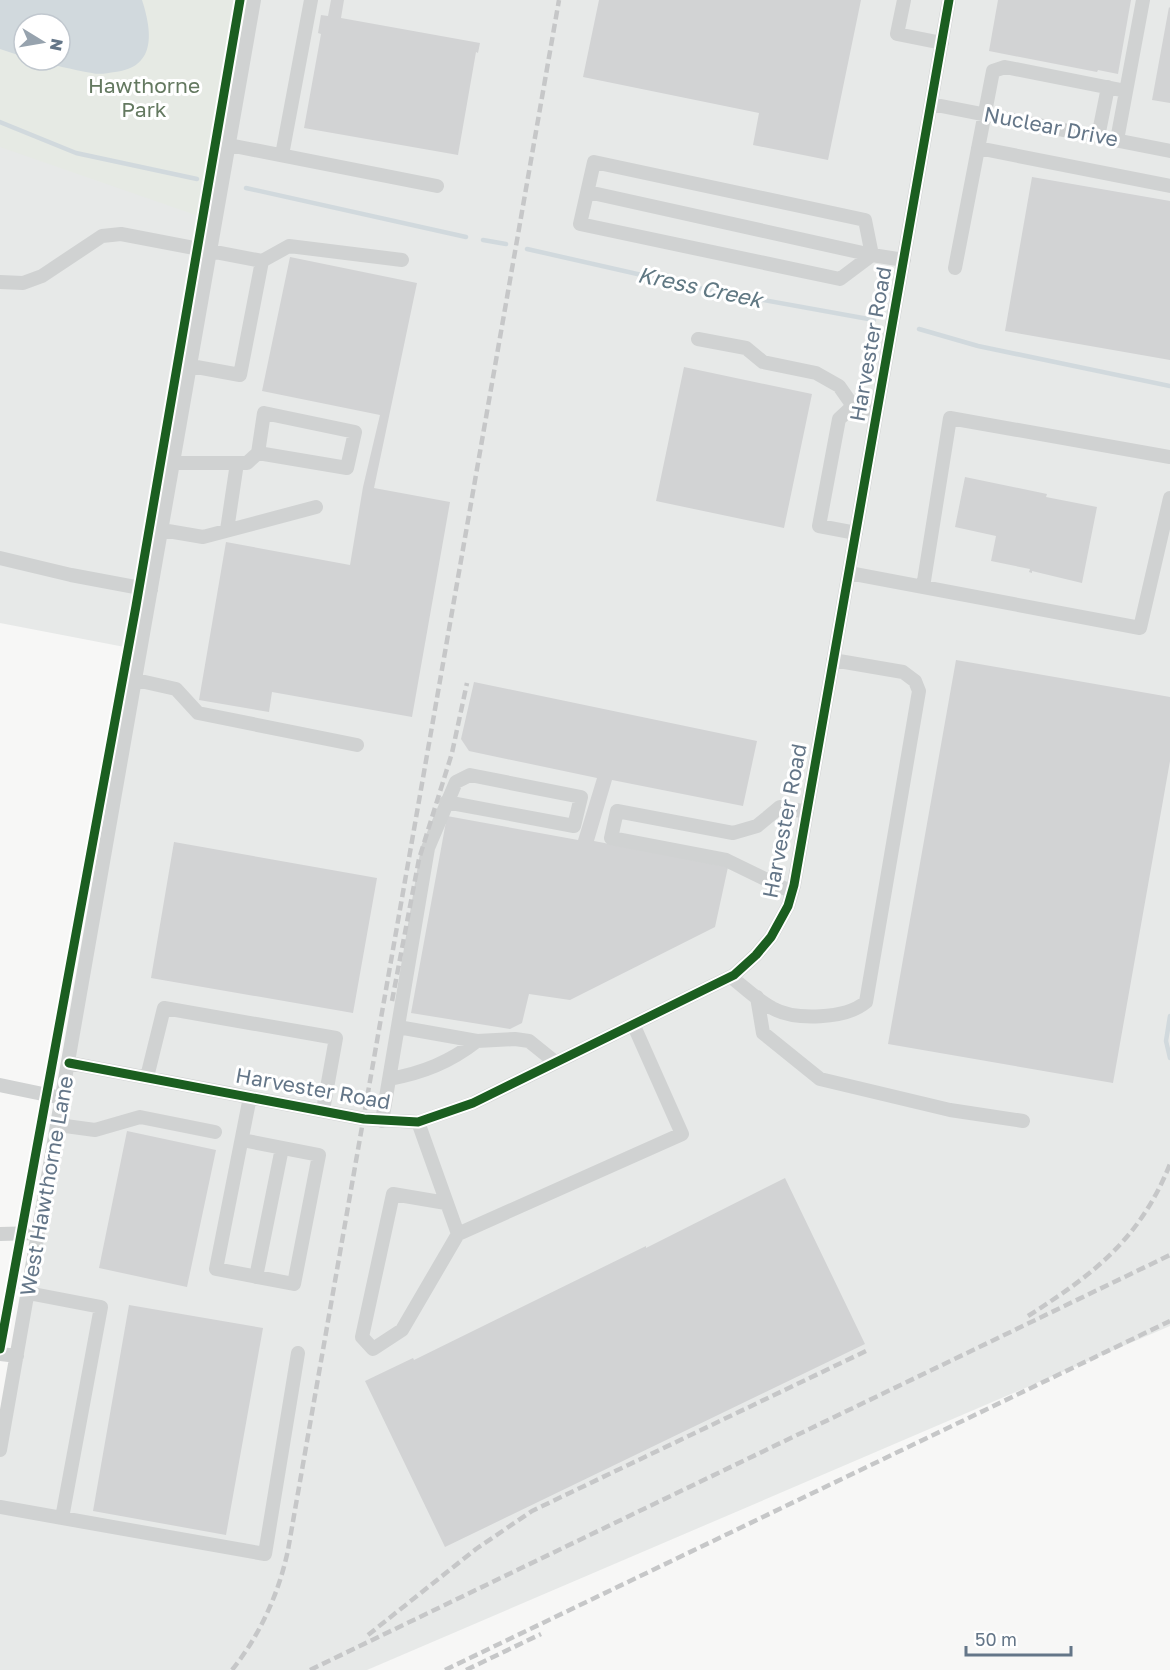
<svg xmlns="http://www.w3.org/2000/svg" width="1170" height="1670" font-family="'Golos Text',sans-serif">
<rect width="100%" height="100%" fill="#f7f7f6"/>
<path fill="#e7e9e8" d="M253 0H1170V1326L367 1670H0V1416L135 649 0 623V145Z"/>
<path fill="#e6eae4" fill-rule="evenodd" d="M0 0H254L213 221 0 147ZM24 24H60V60H24Z"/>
<path fill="#d1d9dd" d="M0 0H142C152 31 157 67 115 72 108 73 99 75 92 73 72 70 52 64 33 60H60V24H24V57L0 49Z"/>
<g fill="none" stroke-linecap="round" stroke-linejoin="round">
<path stroke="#d1d9dd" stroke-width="4.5" d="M0 122 76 153 197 179
M246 188 466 237
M483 240 506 244
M527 249 708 290 874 320
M919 329 978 346 1170 386
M1170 1016 1166 1041 1170 1058"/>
</g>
<path fill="#d2d3d4" d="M331 0H344L341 18 480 43 478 53 476 52 458 155 304 128 321 34 318 33 321 15 328 16Z
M599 0H861L828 160 753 145 759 113 583 77Z
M998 0H1131L1118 74 1098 70 1097 72 989 51Z
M1169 7 1170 8V103L1152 100Z
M1032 177 1170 201V360L1005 331Z
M290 257 417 283 374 488 450 502 412 717 272 692 269 712 199 700 226 542 350 565 363 487 380 415 262 391Z
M684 367 812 394 784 528 656 501Z
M965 477 1047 494 1046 497 1097 507 1082 583 1032 571V573L1029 572 1030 569 991 561 996 536 955 527Z
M956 660 1170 697V761L1113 1083 888 1044Z
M474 682 757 741 743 806 612 780 594 841 728 867 715 927 570 1000 529 994 522 1023 510 1029 411 1013 447 816 578 840 597 778 469 751 461 739Z
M174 842 377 878 353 1013 151 978Z
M127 1131 216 1150 187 1287 99 1268Z
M785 1178 865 1344 445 1547 365 1381 413 1358 414 1360 646 1246V1248Z
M129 1305 263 1328 226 1535 93 1511Z"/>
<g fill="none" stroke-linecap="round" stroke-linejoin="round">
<path stroke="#d0d2d2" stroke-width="14" d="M904 0 897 34 942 43
M931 104 1170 151
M1098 137 1108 87
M1117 140 1143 0
M229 145 437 186
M978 148 1170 186
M282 155 311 0
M594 162 865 220 872 255 840 279 580 224Z
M588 192 872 255 904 260
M955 268 993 71 1005 67 1126 91
M0 282 23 283 42 276 102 236 121 234 262 261
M698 339 746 348 763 362 816 373 839 386 853 406 877 410
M191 366 240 375 262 261 289 246 402 260
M853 406 839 419 819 526 856 533
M174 463H247L258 453 264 413 355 432 347 468 258 453
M162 530 203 537 316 507
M227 530 237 463
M0 558 71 575 151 590
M849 573 1140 628 1170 498
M923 587 950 418 1170 457
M136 680 176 689 198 713 357 745
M792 892 726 860 611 838 617 811 733 833 757 826 780 807 807 812
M731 977C744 987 757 1000 772 1008 795 1021 846 1019 866 1002L919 691 915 681 903 672 833 660
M757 997 763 1033 820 1079 950 1110 1023 1121
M398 1027 477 1041 515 1039 529 1041 555 1062
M69 1063 364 1119 418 1122 473 1103 734 975 756 955 771 937 788 906 794 885 949 0
M147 1077 164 1008 336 1038 323 1110
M389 1079C423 1073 450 1062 477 1041
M0 1085 62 1098
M382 1121 428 848 456 782 470 775 581 797 574 826 446 802
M418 1122 458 1234 682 1134 634 1026
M58 1125 95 1130 140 1117 215 1132
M242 1140 319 1155 294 1284 216 1269 246 1117 250 1097
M446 1203 393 1194 362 1337 373 1349 402 1330 458 1234
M0 1234 38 1233
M256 1277 282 1148
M28 1293 101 1307 62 1518
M0 1354 17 1356
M0 1450 254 0
M0 1507 265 1554 298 1353"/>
<path stroke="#c6c7c8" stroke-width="4.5" stroke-dasharray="9 4.5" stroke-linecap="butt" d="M392 1001 419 859 452 753 467 683
M1028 1316C1094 1274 1140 1239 1170 1164
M368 1635 476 1549 532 1511 866 1351
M232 1670C260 1635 279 1593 288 1550L559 0
M310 1670 1170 1255
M445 1670 1170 1321
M466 1670 541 1634"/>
<defs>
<path id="cycleway" d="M69 1063 364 1119 418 1122 473 1103 734 975 756 955 771 937 788 906 794 885 949 0
M0 1349 136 606 240 0"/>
</defs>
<use href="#cycleway" stroke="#fff" stroke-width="13"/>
<use href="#cycleway" stroke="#1b5e20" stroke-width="9"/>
</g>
<g text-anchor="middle" stroke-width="6" stroke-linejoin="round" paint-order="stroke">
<g font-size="21" fill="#647960" stroke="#fff">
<text x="144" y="93">Hawthorne<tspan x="144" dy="24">Park</tspan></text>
</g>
<g font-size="21" fill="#647688" stroke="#fff">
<text transform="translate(1051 127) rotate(11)" y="7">Nuclear Drive</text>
<text transform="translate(871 344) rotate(-80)" y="7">Harvester Road</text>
<text transform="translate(785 821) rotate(-79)" y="7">Harvester Road</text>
<text transform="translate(313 1089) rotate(10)" y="7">Harvester Road</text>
<text transform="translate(47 1186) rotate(-80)" y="7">West Hawthorne Lane</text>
</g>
<g font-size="22" font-style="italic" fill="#607883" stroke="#fff">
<text transform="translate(700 287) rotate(12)" y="8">Kress Creek</text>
</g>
</g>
<g transform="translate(42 42) rotate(101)"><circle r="28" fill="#ffffff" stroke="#c1c8cf" stroke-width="1.5"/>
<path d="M0-4.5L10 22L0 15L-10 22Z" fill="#97a3ae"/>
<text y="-9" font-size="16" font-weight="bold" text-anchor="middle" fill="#647688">N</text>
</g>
<path d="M966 1646v9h105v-9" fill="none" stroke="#647688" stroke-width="3"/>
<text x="975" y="1646" font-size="18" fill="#647688" stroke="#ffffff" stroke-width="4.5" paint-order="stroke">50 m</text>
</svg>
